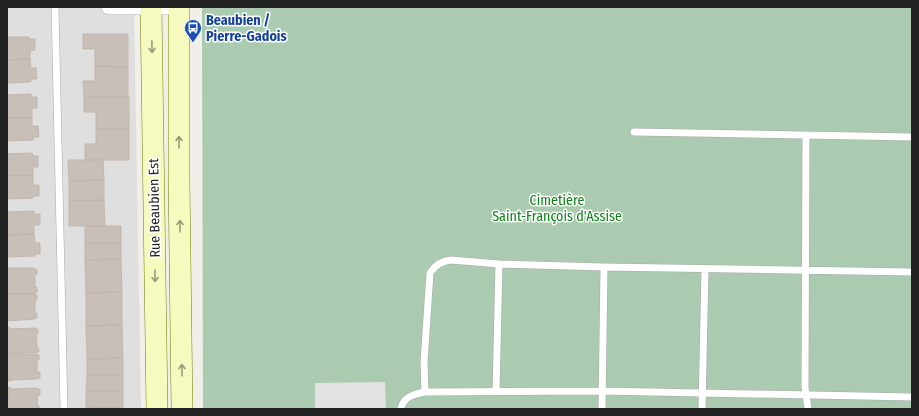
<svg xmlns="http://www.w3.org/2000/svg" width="919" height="416" font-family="'Fira Sans Condensed',sans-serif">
<rect width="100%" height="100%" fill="#f2efe9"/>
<path fill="#e0dfdf" d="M7 7H134L141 409H7Z"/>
<path fill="#aacbaf" d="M202 7H912V409H203Z"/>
<path fill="#e2e2e2" d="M385 382 386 409H315V383Z"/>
<path fill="#c7bfb8" stroke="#c4b6ab" d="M83 34H128V67L95 66V49H83Z
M7 37H29V39H35V50L30 51V59L7 60Z
M30 59 31 68H36L37 79H31V82L7 83V60Z
M95 66 128 67V97H84L83 81H95Z
M31 94V97H37V108H32V118H7V95Z
M84 97H129V129H96V112H84Z
M7 118H32V126H38L39 137H33V140L7 141Z
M96 129H129V160H85V144H96Z
M32 153 33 156H38V167H33V175L7 176V154Z
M68 160H103L104 180 69 181Z
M33 175V185H39V196H33V198L7 199V176Z
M104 180V200L69 201V181Z
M104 200 105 226H69V201Z
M34 211V214H40V225H34V234L7 235V212Z
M85 226H121V243H85Z
M34 234 35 243H40V254H35V256L7 257V235Z
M85 243H121V259L85 260Z
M121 259 122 292 86 293 85 260Z
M7 267 8 268H34V270L37 269V274L35 275V287H37V292H35V294H7Z
M122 292V325L86 326V293Z
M7 294H35V295H37V300H35V313H37V318H35V319L7 321Z
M122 325 123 358 87 359 86 326Z
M7 327H9V329L36 328V329H38V334H36L37 347H38L39 352 9 354 8 353Z
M9 354H37V355H39V360H37V372H40V378H37V379L11 380V381H8L7 356H9Z
M123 358V375H87V359Z
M87 375H123V391H86Z
M8 387H10L11 389 37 388V389H40V395H37L38 407H40V409H9Z
M86 391H123V408L86 407Z
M86 407 123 408V409H86Z"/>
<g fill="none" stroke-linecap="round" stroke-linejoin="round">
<defs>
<path id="lane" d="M55 7 64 409
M634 132 912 137
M806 136 805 387 808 409
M425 392 424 362 430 273C435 265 441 261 451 260L499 264 604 267 912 272
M496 392 499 264
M401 409C403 397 414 394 425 392L602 391 912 397
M602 409 604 267
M702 409 705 269"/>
<path id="street" d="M109 7H179"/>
<path id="secondary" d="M151 7 157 409
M179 7V181L182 409"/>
</defs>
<use href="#lane" stroke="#a9a9a9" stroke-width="8"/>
<use href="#street" stroke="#a9a9a9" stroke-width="16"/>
<use href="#secondary" stroke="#707d05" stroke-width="22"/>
<use href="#lane" stroke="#fff" stroke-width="7"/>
<use href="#street" stroke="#fff" stroke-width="15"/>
<use href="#secondary" stroke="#f7fabf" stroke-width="21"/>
</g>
<defs><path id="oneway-shaft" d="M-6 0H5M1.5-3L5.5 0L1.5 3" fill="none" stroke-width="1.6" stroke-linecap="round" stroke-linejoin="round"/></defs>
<g stroke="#979978">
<use href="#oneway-shaft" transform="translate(152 47) rotate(89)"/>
<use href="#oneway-shaft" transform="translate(179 142) rotate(-90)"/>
<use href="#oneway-shaft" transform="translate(180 226) rotate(-91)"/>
<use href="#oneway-shaft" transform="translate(155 276) rotate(89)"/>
<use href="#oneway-shaft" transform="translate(182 370) rotate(-91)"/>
</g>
<defs>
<symbol id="bus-pin" viewBox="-11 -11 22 30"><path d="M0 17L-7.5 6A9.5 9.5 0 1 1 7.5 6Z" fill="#1a4fb4" stroke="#fff"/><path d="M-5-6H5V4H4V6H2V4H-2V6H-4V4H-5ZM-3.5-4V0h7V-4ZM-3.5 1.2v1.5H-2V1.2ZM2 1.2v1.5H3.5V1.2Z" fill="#fff"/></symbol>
</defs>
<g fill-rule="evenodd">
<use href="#bus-pin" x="183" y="18" width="20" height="27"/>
</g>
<g text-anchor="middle" stroke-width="3" stroke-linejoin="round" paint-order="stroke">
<g font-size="14" font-weight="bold" fill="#164399" stroke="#fff" text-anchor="start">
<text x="206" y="25">Beaubien /<tspan x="206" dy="16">Pierre-Gadois</tspan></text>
</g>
<g font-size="14" fill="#0c8416" stroke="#fff">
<text x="557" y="205">Cimetière<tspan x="557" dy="16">Saint-François d'Assise</tspan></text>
</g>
<g font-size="14" fill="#222" stroke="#fff">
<text transform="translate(154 208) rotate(-91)" y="5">Rue Beaubien Est</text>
</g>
</g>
<rect width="919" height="416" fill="none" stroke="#222222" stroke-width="16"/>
</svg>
